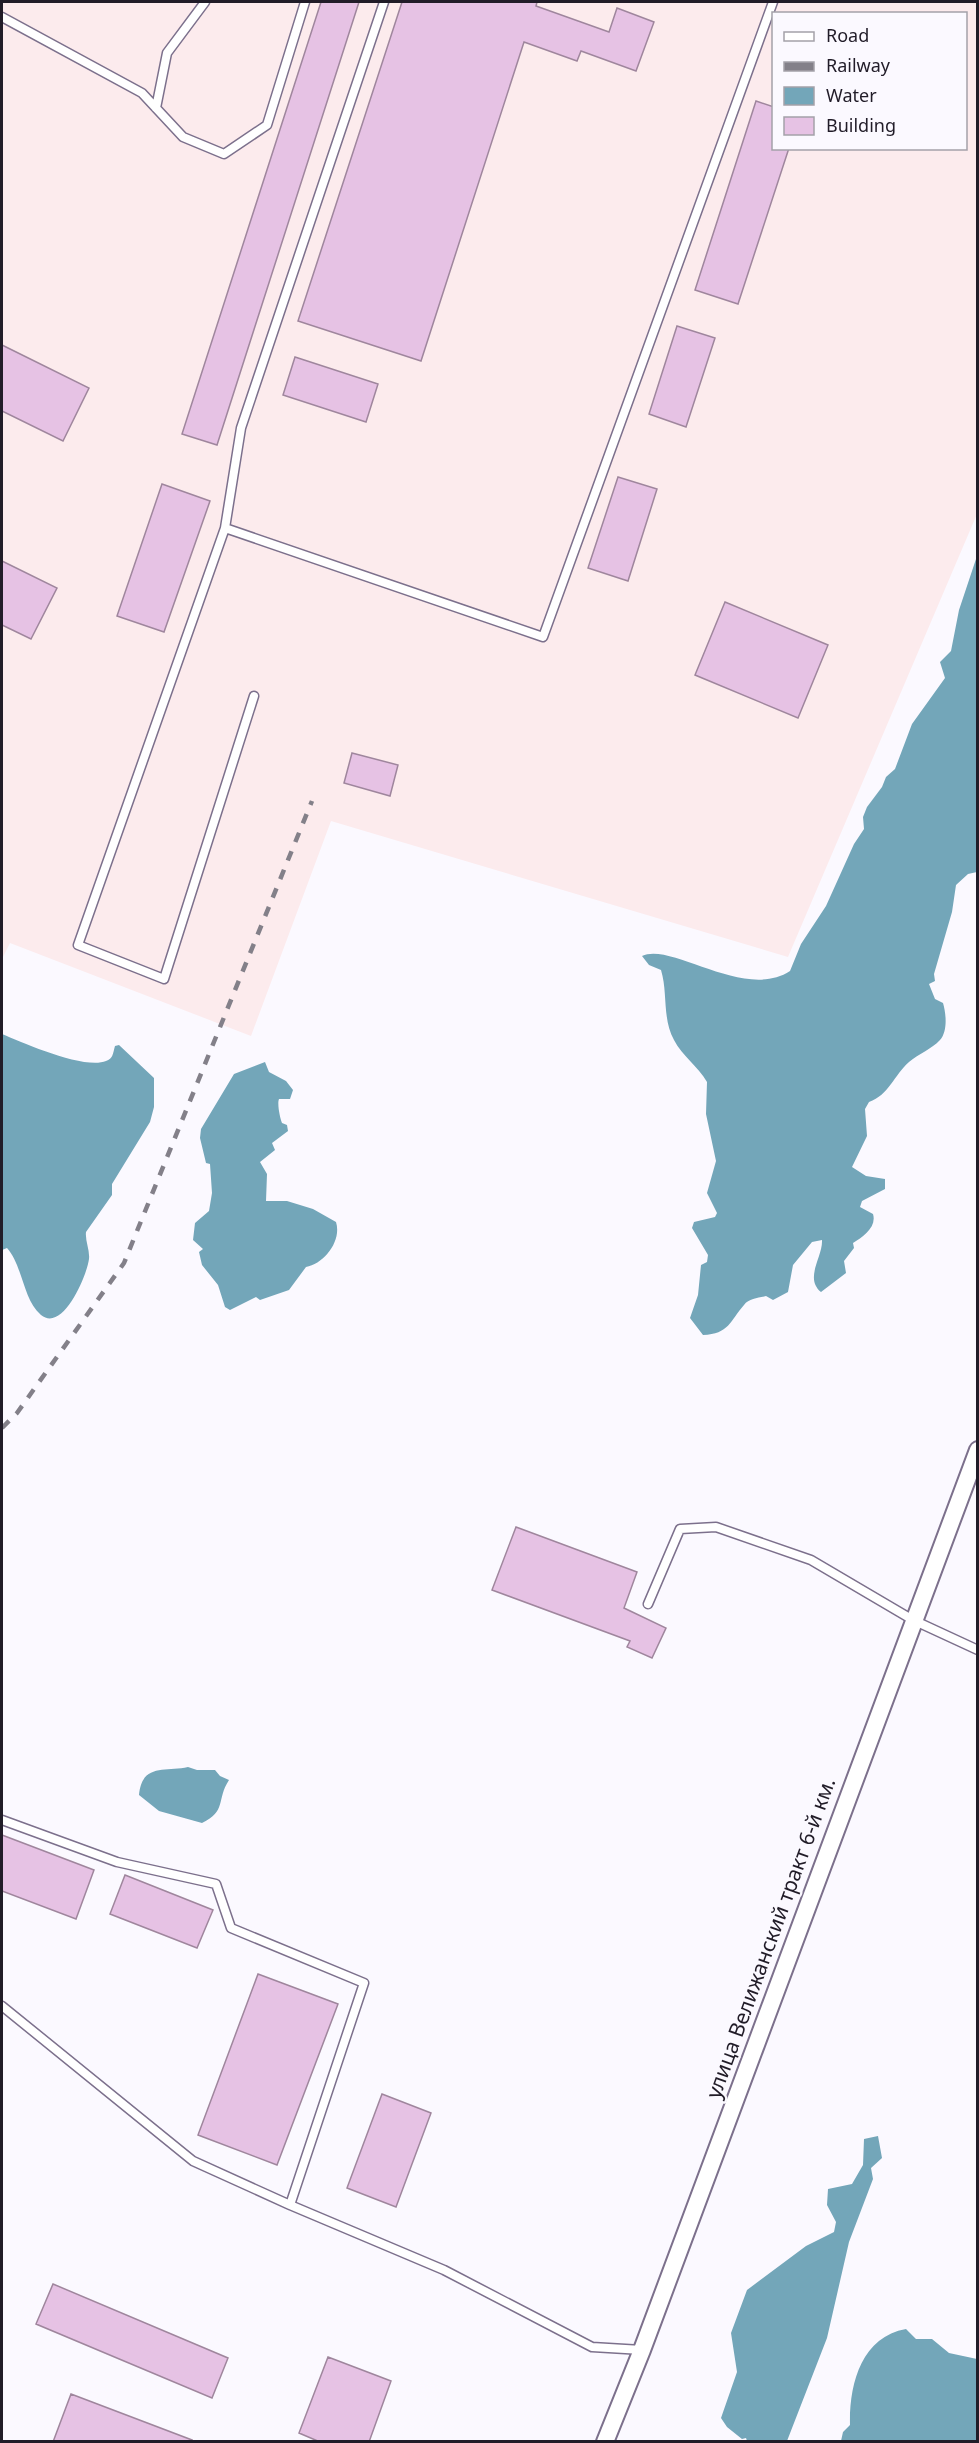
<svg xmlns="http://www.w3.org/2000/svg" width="979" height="2443" font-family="'Noto Sans',sans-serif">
<rect width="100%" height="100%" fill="#fbf9ff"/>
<path fill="#fcebed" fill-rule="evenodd" d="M2 2H977V514L788 957 331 821 251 1036 10 943 2 959ZM774 14H966V148H774Z"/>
<path fill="#73a6b9" d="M977 556V872L968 874 956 885 952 912 934 974 935 981 929 984 935 999 943 1003C946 1013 948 1031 940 1040 932 1049 918 1054 909 1062 894 1075 889 1095 869 1102L865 1109 867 1136 852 1167 866 1176 885 1179V1189L862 1201 860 1207 873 1214C877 1227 863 1237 853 1243L854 1248 844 1261 846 1273 821 1292C804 1278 823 1257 822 1240L812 1242 793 1265 788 1292 773 1300 766 1296C759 1298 749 1298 744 1305 730 1321 729 1334 703 1335L690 1318 698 1295 701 1265 707 1262 708 1255 692 1228 694 1222 715 1217 717 1213 707 1193 716 1161 706 1114 707 1082C698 1066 682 1056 674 1040 662 1018 668 993 661 970L649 965 642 956C672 942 744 1001 790 971L801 944 826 906 854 844 864 829 863 817 867 807 882 787 886 777 895 769 912 724 945 678 940 662 951 651 959 610Z
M2 1034C23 1043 85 1070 106 1061 113 1059 113 1053 115 1046L119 1045 154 1078V1107L150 1122 112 1184V1195L86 1232C85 1241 90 1250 89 1259 87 1275 63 1333 41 1315 23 1300 23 1266 7 1248L2 1250Z
M265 1062 269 1072 286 1081 293 1090 290 1099H279C277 1104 280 1118 282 1123L287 1125 288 1131 272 1143 275 1150 260 1162 267 1174 266 1201H287L313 1209 336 1222C342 1241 324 1264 306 1267L289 1290 260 1300 256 1297 230 1310 225 1307 218 1285 202 1265 199 1252 203 1249 193 1240 195 1223 209 1211 212 1193 210 1164 206 1163 200 1138 201 1129 234 1074Z
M188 1767 197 1770H215L220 1776 229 1780C216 1800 227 1811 202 1823L159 1811 139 1795C142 1763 165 1772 188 1767Z
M878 2136 882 2158 871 2168 873 2179 849 2242 827 2338 787 2441H747L746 2438 742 2439 727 2427 721 2418 737 2372 731 2333 747 2290 806 2246 834 2232 836 2222 827 2205 828 2189 852 2184 863 2165 864 2139Z
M906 2329 916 2339H932L949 2353 977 2359V2441H841L843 2432 850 2425C849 2385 861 2337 906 2329Z"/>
<path fill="#e6c2e4" stroke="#9f869d" stroke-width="1.5" d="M321 2H359L217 445 182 434Z
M402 2H537L536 6 609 32 617 8 654 22 636 71 581 51 577 61 524 42 421 361 298 321Z
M756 101 774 107V148H789L738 304 695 290Z
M677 326 715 338 686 427 649 414Z
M2 345 89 388 63 441 2 411Z
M295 357 378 384 366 422 283 395Z
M618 477 657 489 628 581 588 568Z
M162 484 210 501 164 632 117 616Z
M2 561 57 588 31 639 2 625Z
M725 602 828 645 798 718 695 675Z
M352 753 398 765 390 796 344 783Z
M516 1527 637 1572 624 1608 666 1628 652 1658 627 1647 630 1641 492 1590Z
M2 1835 94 1870 76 1919 2 1891Z
M125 1875 213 1910 197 1948 110 1914Z
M258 1974 338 2004 277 2165 198 2135Z
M382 2094 431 2113 396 2207 347 2188Z
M53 2284 228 2358 212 2398 36 2324Z
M328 2357 391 2381 369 2442H320L299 2433Z
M71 2394 192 2440 191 2442H53Z"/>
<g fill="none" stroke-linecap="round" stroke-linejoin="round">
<defs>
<path id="lane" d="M2 17 142 93 183 137 224 154 267 125 305 2
M156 108 167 53 205 2
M225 528 241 428 384 2
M254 696 164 979 78 945 225 528 543 637 773 2
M648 1604 680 1529 716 1527 811 1560 913 1620 978 1650
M2 1820 117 1862 216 1884 231 1928 364 1983 290 2205
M2 2006 193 2161 290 2205 444 2270 592 2347 642 2350"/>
<path id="street" d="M605 2442 642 2350 978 1450"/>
</defs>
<use href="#lane" stroke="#7c708c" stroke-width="11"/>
<use href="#street" stroke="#7c708c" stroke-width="20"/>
<use href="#lane" stroke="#fff" stroke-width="8"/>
<use href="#street" stroke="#fff" stroke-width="16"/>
<path stroke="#838089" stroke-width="4.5" stroke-dasharray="10 10" stroke-linecap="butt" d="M2 1428 17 1413 124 1263 312 801"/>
</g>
<g text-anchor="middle" stroke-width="4.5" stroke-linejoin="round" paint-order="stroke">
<g font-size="21" fill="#211c28" stroke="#fbf9ff">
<text transform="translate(771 1938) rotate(-70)" y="7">улица Велижанский тракт 6-й км.</text>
</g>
</g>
<rect width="979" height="2443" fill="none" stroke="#211c28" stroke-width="6"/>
<rect x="772" y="12" width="195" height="138" fill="#fbf9ff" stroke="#a4a1a9" stroke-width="1.5"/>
<rect x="784" y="32" width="30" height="9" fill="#ffffff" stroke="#a4a1a9" stroke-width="1.5"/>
<text x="826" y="42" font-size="18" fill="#211c28">Road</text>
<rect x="784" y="62" width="30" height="9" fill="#838089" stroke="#a4a1a9" stroke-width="1.5"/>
<text x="826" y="72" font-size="18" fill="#211c28">Railway</text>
<rect x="784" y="87" width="30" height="18" fill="#73a6b9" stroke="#a4a1a9" stroke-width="1.5"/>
<text x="826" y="102" font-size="18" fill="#211c28">Water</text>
<rect x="784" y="117" width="30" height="18" fill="#e6c2e4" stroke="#a4a1a9" stroke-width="1.5"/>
<text x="826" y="132" font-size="18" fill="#211c28">Building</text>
</svg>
